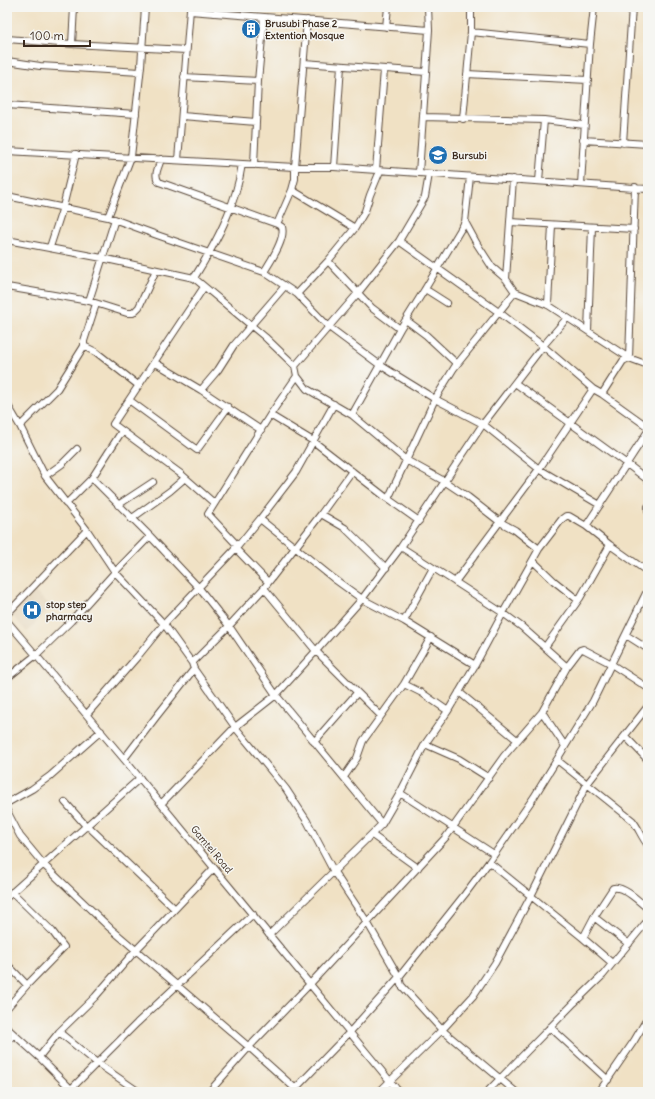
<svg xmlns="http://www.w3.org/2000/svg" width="655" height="1099" font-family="Delius,sans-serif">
<rect width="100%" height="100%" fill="#f6f6f2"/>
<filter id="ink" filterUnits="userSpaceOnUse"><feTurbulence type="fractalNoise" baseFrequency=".025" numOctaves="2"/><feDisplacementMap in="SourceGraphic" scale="8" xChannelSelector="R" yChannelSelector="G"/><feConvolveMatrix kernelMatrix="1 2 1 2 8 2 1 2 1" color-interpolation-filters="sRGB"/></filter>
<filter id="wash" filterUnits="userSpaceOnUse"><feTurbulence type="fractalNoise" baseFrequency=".012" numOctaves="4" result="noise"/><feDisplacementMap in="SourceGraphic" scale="16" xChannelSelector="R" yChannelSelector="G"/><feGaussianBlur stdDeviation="0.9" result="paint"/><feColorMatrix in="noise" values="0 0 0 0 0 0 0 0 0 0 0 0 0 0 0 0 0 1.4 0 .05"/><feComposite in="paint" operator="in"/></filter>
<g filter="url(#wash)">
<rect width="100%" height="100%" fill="#f0e1c4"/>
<path fill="#e3d1b4" d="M35 592 51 606 27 632 12 615Z"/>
</g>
<g filter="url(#ink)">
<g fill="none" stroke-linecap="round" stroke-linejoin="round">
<defs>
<path id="minor" d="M190 11 429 30
M386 27 388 7
M471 32 590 44
M7 39 72 44 186 50
M72 44 74 7
M7 61 40 66 140 72
M304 63 426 72
M467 74 588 80
M184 77 258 81
M7 105 136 114
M182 116 256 122
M423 117 544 120 584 125
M463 119 471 32V7
M583 140 648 144
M623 143 632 7
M7 151 295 167H334L648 189
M161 159C159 167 153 175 159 182L277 224
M178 160 190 9
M254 164 258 81 264 17
M334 167 341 66
M376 170 384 70
M419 173 429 30 428 7
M539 181 544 120
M581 184 590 44 594 7
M292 190 355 228
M7 196 108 217 157 235 264 272 297 294 329 327 380 365 435 399 483 424 539 469 600 505
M108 217 131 157 141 66 145 7
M465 222 477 244 492 267 506 279 515 292 548 305 629 358 648 365
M510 222 634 229
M7 240 102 258 194 278 265 337 295 366 297 376 307 389 352 415 406 460 444 481 468 497 500 522 515 530 539 549
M399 241 500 313 543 346 593 389 602 394 648 427
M50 247 63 207 76 154
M328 261 372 308 400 329
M264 272C270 262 286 239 282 227L277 224 292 190 295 179V167L307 20
M194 278C216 243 236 206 242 164
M506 279 513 179
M7 287 89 301 127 313H133L139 307 156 270
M204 287 113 424 181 474 214 503
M425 289 447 303
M297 294 328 261 355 228 365 211 370 195 380 171
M89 301 115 219
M96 304 84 341V346L96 352 138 385
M548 305 552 225
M406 320 426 335 457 364
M588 331 592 227
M154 362 201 390 261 430
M295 366 358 293 399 241 425 197 429 174
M515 383 627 464 648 480
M201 390 218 370 234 345 285 286
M602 394 623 361 629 358 635 187
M129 400 197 450 228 407
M7 404 20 426 45 476 87 530 115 572 164 624 192 663 194 669 235 727 286 789 307 821 334 872 367 922 399 977 401 985 442 1030 516 1092
M270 415 313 441 388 499 419 521
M352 415 400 329 425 289 465 222 470 177
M20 426 57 389 84 346
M45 476 62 464 77 449
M92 478 150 536 199 588 229 626 276 695 382 824
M388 499 435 399 454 368 515 292
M66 504 92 478 122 431
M118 505 153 482
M648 507V511
M321 514 345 528 386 568
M131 519 170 491 185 478
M260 519 333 578 362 599 404 621 475 665
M586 526 648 431
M238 546 208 514 270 415 297 376
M401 547 503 613 522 627 567 667
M235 548 268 582
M533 561 554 581 578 600
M455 582 539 469 593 389
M264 588 316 651 381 716
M7 614 87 530
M7 621 124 759 399 1092
M404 621 433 568
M626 635 648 649
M545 647 580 598 610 545
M192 663 229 626 264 588 321 514 352 471
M7 678 36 655 71 621 115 572 150 536
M404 684 422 693 448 711
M459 692 517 740
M542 712 565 746
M87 714 138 656 164 624 238 546 260 519 296 472 334 404
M625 736 648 760
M314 742 357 693
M425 744 459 759 489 778
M124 759 156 717 194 669
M557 760 632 820C639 828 641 837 648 845
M344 777 357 758 363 741 404 684 431 637
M400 793 494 854
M65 802 87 827
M7 803 32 789 50 776 101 731
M161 804 235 727 276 695 316 651 362 599 401 547 483 424 543 346 567 318
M7 811 20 836 44 865 110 928 249 1047 299 1092
M88 826 175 909
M372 835 418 868
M489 862 583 938 612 963
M7 897 140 778
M594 917 629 944
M269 935 382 824 400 793 425 744 448 711 475 665 503 613 539 549 562 519 566 516H569L586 526 610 545 648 572
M583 938 594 917 613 888C623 885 640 902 648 909
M7 964 27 985
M7 1008 27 985 64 947 52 931 12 892
M550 1027 608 1080
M7 1028 39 1057 59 1032 95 997 136 950 214 868
M59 1032 97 1063 139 1092
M7 1043 13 1034
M39 1057 73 1091
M68 1092 137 1023 253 914
M209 1092 249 1047 310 984 446 837 504 756 542 712 567 667 580 650 583 649 608 662 648 688
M292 1092 349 1033 399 977 465 894 489 862 534 797 593 701 648 589
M379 1092 442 1030 473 996 495 963 531 896 587 784 648 706
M487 1092 574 1003 603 975 648 920
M599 1092 634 1041 648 1017"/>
</defs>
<use href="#minor" stroke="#564537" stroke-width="8"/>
<use href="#minor" stroke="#fff" stroke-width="6"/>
</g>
</g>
<defs>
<symbol id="building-disc" viewBox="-11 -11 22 22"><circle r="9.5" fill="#1f6fb2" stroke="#f6f6f2"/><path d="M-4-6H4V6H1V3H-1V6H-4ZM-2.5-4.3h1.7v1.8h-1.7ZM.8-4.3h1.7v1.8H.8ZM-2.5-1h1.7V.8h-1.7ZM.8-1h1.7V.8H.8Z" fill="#fff"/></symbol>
<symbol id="school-disc" viewBox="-11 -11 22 22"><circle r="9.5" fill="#1f6fb2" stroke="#f6f6f2"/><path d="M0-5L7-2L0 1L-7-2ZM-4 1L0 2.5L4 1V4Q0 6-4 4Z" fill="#fff"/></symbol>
<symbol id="hospital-disc" viewBox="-11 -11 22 22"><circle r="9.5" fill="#1f6fb2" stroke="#f6f6f2"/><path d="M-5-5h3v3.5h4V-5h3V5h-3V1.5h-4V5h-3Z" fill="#fff"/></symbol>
</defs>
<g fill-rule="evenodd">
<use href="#building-disc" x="240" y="18" width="22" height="22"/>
<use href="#school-disc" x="427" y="144" width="22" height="22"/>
<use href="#hospital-disc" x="21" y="599" width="22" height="22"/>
</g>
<g text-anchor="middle" stroke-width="3" stroke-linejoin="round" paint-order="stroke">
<g font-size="10" font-weight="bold" fill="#3b2a1e" stroke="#f6f6f2" text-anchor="start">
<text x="265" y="27">Brusubi Phase 2<tspan x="265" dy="12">Extention Mosque</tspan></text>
<text x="452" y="159">Bursubi</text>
<text x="46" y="608">stop step<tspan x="46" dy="12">pharmacy</tspan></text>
</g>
<g font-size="10" fill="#3b2a1e" stroke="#f6f6f2">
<text transform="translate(212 849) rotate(50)" y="4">Gamtel Road</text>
</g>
</g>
<rect width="655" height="1099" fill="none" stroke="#f6f6f2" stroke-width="24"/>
<path d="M24 40v6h66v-6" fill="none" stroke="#3b2a1e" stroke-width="2"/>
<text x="30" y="40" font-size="12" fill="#3b2a1e" stroke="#f6f6f2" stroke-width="3" paint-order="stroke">100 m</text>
</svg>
